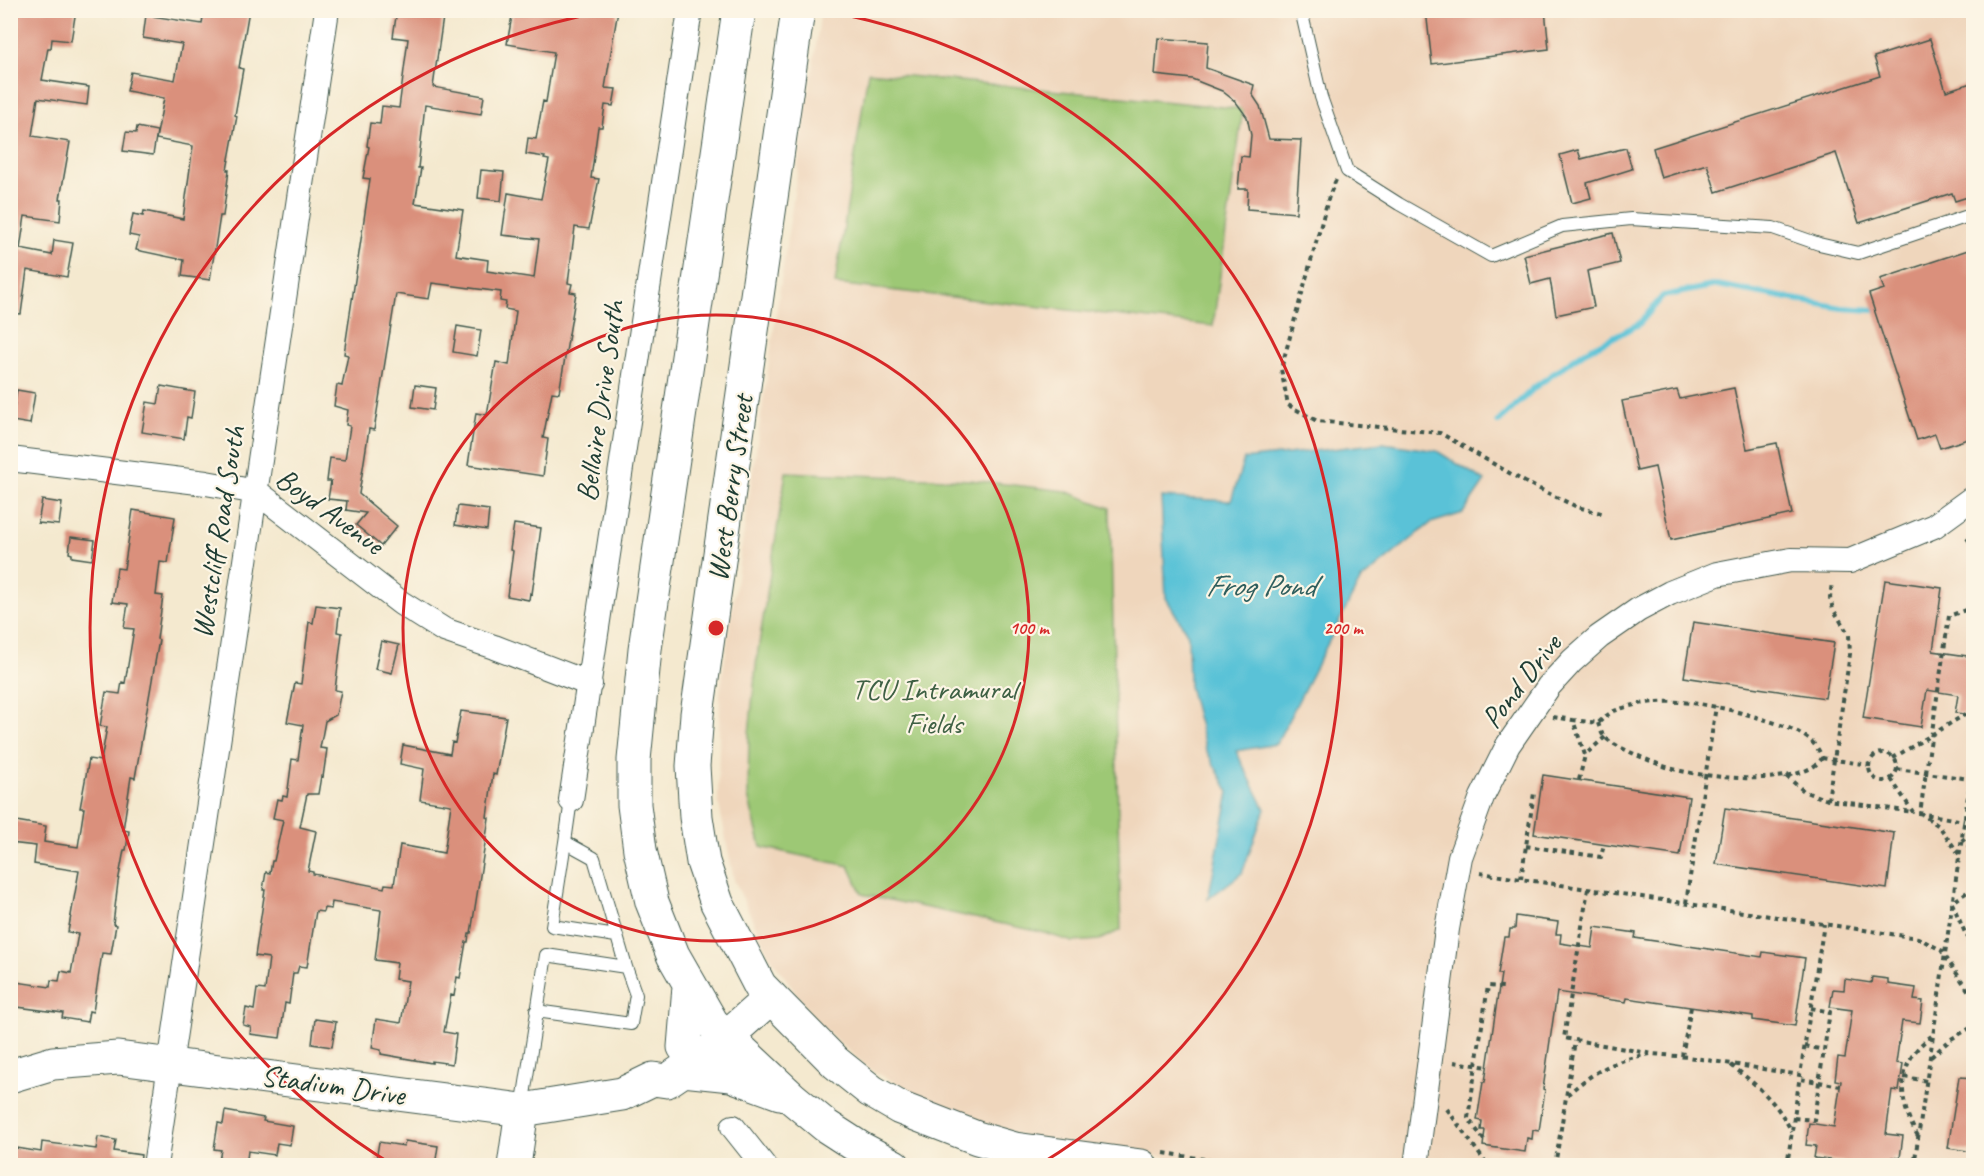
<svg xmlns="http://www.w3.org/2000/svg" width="1984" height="1176" font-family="Caveat,sans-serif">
<rect width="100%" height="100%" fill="#fcf5e5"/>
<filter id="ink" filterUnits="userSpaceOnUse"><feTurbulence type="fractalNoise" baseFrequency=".0167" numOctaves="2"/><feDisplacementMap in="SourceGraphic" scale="12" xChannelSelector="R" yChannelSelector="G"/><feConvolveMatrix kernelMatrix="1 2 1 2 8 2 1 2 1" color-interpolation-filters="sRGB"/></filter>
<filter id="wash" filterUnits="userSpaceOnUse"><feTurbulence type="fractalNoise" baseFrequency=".008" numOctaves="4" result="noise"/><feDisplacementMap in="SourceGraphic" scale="24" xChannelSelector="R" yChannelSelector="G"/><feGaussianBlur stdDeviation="1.35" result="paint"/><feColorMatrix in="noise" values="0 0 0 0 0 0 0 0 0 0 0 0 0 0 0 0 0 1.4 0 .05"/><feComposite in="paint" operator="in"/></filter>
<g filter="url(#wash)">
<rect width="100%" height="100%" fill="#f4e9cf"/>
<path fill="#efd6bc" d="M821 11H1973V1165L1222 1166 1024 1136 949 1112 868 1068 816 1021 769 955 734 880 718 799 720 693Z"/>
<path fill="#9dc874" stroke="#5e8254" stroke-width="1.5" d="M868 72 1243 109 1213 326 835 284Z
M786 472 970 480 1065 491 1110 508 1121 930 1099 940 1073 942 1041 932 862 894 849 866 761 847 748 796 749 734 757 657Z"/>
<path fill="#5ac2d7" stroke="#3c8086" stroke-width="1.5" d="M1383 443 1437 451 1485 481 1463 513 1431 523 1360 581 1276 744 1236 751 1265 809 1242 873 1208 899 1229 792 1206 750 1189 686 1188 635 1166 598 1161 497 1231 501 1244 459Z"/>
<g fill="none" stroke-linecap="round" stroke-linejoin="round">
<path stroke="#5ac2d7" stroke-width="6" d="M1498 422 1535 387 1584 352 1639 324 1663 296 1717 285 1842 308 1874 310 1882 308"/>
</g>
<g id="blocks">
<path fill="#da907b" d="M12 10H76L71 41 52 39 51 48H48L42 80 89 87 87 105 38 98 32 136 70 142 60 199H62L60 221 25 216 20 249 52 255 54 240 73 243 67 277 27 270 21 314 10 313Z
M204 10H249L239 68 243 69 235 115 237 116 227 170H229L223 216H220L210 280 182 276 184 260 136 250 139 237 129 235 133 214 143 216 144 211 183 219 193 146 156 139 164 98 127 91 131 72 175 80 182 44 143 38 146 15 202 24Z
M397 10H444L433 87 484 96 481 114 425 105 418 168H421L415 203 463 210 456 255 488 260 487 271 534 278 539 239 502 235 508 193 541 199 549 160 544 159 545 157 526 154 528 138 536 139 543 101 546 102 554 52 507 44 513 10H618L605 88 616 89 613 106 605 105 602 127H598L591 178 599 179 589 229 575 227 568 283 572 284 570 292 576 293 559 393 552 392 543 438 548 439 543 476 468 465 476 413 487 415 496 362 509 365 516 311 505 309 506 302 500 301 501 292 432 283 429 299 396 294 374 430 369 429 359 494 397 526 381 546 356 525 366 513 346 510 347 501 328 499 331 481H327L330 458 345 460 350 426 346 425 348 410 334 406 337 385 342 386 348 355 344 354 370 179 363 178 369 147 367 146 370 123 380 124 382 106 399 108 408 39 393 37Z
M1426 10H1545L1549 49 1432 64Z
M1158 38 1208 42 1206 68 1254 85 1252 94 1260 106 1269 139 1301 140 1296 213 1247 209 1248 189H1238L1241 156 1249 157 1251 135 1247 117 1236 102 1222 91 1192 79 1155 75Z
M1930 39 1946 91 1974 82V195L1955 201 1952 193 1859 223 1836 153 1716 192 1707 164 1661 178 1653 148 1880 76 1874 57Z
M137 127 157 131 153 155 123 151 126 132 136 133Z
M1626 148 1632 169 1587 183 1591 198 1572 203 1560 155 1578 150 1581 159Z
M481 170 504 172 501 201 478 198Z
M1613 233 1620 263 1587 271 1594 307 1556 315 1550 279 1531 284 1524 255Z
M1974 248V437L1940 448 1935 434 1917 440 1869 294 1884 289 1880 279Z
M457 326 481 330 477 356 453 352Z
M415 385 436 388 433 410 412 407Z
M161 386 195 392 191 418 187 417 184 439 142 432 147 402 158 404Z
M1734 388 1747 449 1777 443 1792 514 1671 540 1655 467 1637 471 1622 401 1677 390 1680 399Z
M17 390 35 393 30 424 12 421Z
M42 500 62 503 59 525 38 523Z
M458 506 489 510 487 530 455 525Z
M133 510 175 517 168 563 160 562 156 595 163 596 157 639 159 640 135 778 131 777 123 830 129 831 126 850H124L118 882 113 924 116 925 111 954 102 953 93 1012 89 1011 87 1022 62 1018 63 1013 10 1006V981L50 987 51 980 59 981 61 971 71 973 78 934 68 932 79 871 34 864 36 846 10 843V820L46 826 44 842 78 847 84 808H80L89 759 101 761 107 727 100 726 106 692 120 694 122 682 125 683 134 629 124 628 128 604 112 602 117 568 124 569Z
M514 524 541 528 532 594 530 593 529 600 507 596 513 551 510 550Z
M71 537 95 540 92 560 72 557V554L69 553Z
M1885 580 1942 588 1933 651 1974 657V715L1955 713 1958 695 1927 690 1921 727 1863 718Z
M316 605 340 608 337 632 342 633 335 690 341 691 336 715 325 721 320 748 327 749 323 777 321 776 318 794H307L300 827 316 831 308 871 313 872V874L384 888 385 884 394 885 400 845 444 853 451 805 420 800 424 769 400 764 403 745 450 754 452 742 455 743 461 711 506 717 496 775 493 774 487 817 489 818 471 933H469L468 942H466L460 978 457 977 454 996 451 995 444 1032 456 1034 452 1064 432 1061V1063L381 1054V1050L372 1048 376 1019 401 1023 408 981 395 979 397 963 375 960 381 910 332 902 331 909 324 908 323 912 316 911 307 967 299 966 297 973H293L289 1004 285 1003 280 1038 250 1034 251 1027 243 1025 246 1008 254 1010 257 989 265 990 269 958 255 956 265 890H263L266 872 270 873 272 861H274L283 820 273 818 277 799 282 800 283 796 287 797 292 759 298 760 303 725 287 722 295 683 301 684 309 622 313 623Z
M1693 622 1834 643 1825 698 1684 677Z
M381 641 399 645 392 673 375 669Z
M1543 775 1689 797 1680 856 1534 834Z
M1725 808 1894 833 1887 889 1716 864Z
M1516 916 1558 922 1556 934H1561L1560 943 1592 948 1595 927 1636 933 1635 938 1762 957 1763 952 1805 958 1795 1026 1753 1020V1016L1627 998 1626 1002 1557 992 1543 1089 1545 1090 1539 1131 1533 1130 1532 1139 1527 1138 1525 1152 1483 1146 1485 1130H1481L1482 1121 1477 1120 1483 1082H1485L1501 974H1498L1504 937H1509L1510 929H1515Z
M1872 977 1888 979V984L1916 988 1914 1000 1923 1001 1920 1023 1902 1021 1896 1063 1903 1064 1899 1091 1892 1090 1886 1134 1903 1136 1900 1158 1892 1157 1891 1166H1843L1844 1162 1814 1158 1816 1146 1806 1145 1809 1123 1834 1127 1841 1081 1835 1080 1838 1057 1845 1058 1852 1010 1830 1007 1833 989 1844 990 1845 979 1871 983Z
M315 1019 336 1022 332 1047 312 1044Z
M1959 1077 1974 1078V1152L1948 1148Z
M225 1111 264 1118 263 1121 293 1126 290 1145 277 1143 275 1155 248 1151 246 1166H218L221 1150 214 1149 218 1123 223 1124Z
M98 1137 116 1140 114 1151 141 1155 140 1166H10V1147L41 1152 42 1142 96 1149Z
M405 1141 438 1146 435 1166H375L379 1142 404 1146Z"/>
</g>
</g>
<g filter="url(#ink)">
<use href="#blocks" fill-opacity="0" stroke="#3f574b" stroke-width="1.5"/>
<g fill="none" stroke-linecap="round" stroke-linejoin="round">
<defs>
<path id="lane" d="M1301 10 1321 97 1347 171 1399 204 1491 256 1562 226 1631 219 1773 228 1819 244 1858 253 1974 214
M565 842 571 800
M616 936 552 926 565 842 594 858 626 967
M522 1108 546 955 626 967 636 995 631 1024 536 1011"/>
<path id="street" d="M10 459 206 483 257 492 401 603 444 630 494 647 590 684
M571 800 690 10
M733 1127 764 1166
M155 1166 327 10
M1416 1166 1447 929 1460 857 1482 797 1508 745 1549 686 1572 661 1599 637 1638 610 1670 593 1717 574 1791 560 1850 561 1934 526 1974 497"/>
<path id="secondary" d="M739 10 645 649 634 760V805L640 850 652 902 673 955 712 1023 792 1098 826 1126 860 1148 894 1166
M798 10 697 714 693 766 696 817 703 862 717 903 760 986 836 1063 871 1091 900 1108 977 1138 1015 1149 1141 1166
M684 1047 689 986
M683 1070 731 1075 780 1093
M10 1076 53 1063 118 1058 522 1110 622 1094 653 1079 667 1081 707 1054 771 997
M514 1166 522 1110"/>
</defs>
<use href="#lane" stroke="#3f574b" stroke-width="14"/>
<use href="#street" stroke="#3f574b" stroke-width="26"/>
<use href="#secondary" stroke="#3f574b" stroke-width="35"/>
<path stroke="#3f574b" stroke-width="4" stroke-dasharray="4.5 4.5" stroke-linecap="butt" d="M1336 180 1329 196 1281 369 1288 405 1317 421 1440 433 1525 482 1577 507 1605 514
M1967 538 1974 547
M1553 717 1573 720
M1598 723C1599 726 1601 732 1603 735 1609 743 1622 748 1630 752 1645 759 1661 766 1677 770 1708 778 1804 788 1822 758
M1605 737 1585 755 1573 720 1598 723C1604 718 1610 712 1617 710 1664 693 1716 705 1763 719 1784 726 1815 734 1822 758
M1869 767a14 14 0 1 1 28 0a14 14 0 1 1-28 0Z
M1822 758 1869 765
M1893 758 1966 714
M1897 769 1970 779
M1786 776 1805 792 1828 800 1913 812
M1891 779 1913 812 1964 821
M1579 780 1585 755
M1828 800 1850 654 1849 635 1833 609 1830 598 1832 582
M1962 838 1974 853
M1526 846 1601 857 1604 844
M1959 854 1939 826 1920 813 1949 616 1974 607
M1480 873 1918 938 1941 950 1974 999
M1521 879 1534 793
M1974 887 1952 903 1966 935 1974 944
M1588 889 1564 1038 1653 1054 1688 1057 1800 1075 1824 924
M1686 903 1716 706
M1811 1008 1830 1012 1819 1082 1840 1086
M1805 1046 1824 1050
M1682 1056 1691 1007
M1931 1057 1951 1039 1974 1026
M1454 1062 1488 1067
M1731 1065C1758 1086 1776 1101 1792 1132
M1904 1077 1927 1081
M1567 1095C1594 1071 1614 1060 1650 1054
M1447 1109 1488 1166
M1794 1118 1814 1120 1819 1082 1800 1079
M1918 1136C1896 1100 1896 1060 1933 1035
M1484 1140 1468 1118 1488 986 1503 987
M1164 1153 1250 1166
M1555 1166 1575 1041
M1787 1166 1800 1075
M1914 1166 1974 755"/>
<use href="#lane" stroke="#fff" stroke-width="12"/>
<use href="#street" stroke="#fff" stroke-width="24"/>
<use href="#secondary" stroke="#fff" stroke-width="33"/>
</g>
</g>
<g fill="none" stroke="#d62828" stroke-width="3">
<circle cx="716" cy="628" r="313"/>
<path d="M393 1165A627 627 0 0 1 607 11M825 11A627 627 0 0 1 1039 1165"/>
</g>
<g text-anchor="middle" stroke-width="4.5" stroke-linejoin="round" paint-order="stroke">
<g font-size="30" fill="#1f3d34" stroke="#fcf5e5">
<text transform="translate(600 401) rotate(-82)" y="10">Bellaire Drive South</text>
<text transform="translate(730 488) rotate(-82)" y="10">West Berry Street</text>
<text transform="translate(330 511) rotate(36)" y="10">Boyd Avenue</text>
<text transform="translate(218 532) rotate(-81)" y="10">Westcliff Road South</text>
<text transform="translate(1521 681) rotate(-52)" y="10">Pond Drive</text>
<text transform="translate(333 1085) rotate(8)" y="10">Stadium Drive</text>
</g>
<g font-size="30" fill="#3e6044" stroke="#fcf5e5">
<text x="934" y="699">TCU Intramural<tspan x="934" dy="34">Fields</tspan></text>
</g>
<g font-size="32" font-style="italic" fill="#2e5e5d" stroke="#fcf5e5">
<text x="1260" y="596">Frog Pond</text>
</g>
</g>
<circle cx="716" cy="628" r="9" fill="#d62828" stroke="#fcf5e5" stroke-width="3"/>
<g font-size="18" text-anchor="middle" font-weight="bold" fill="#d62828" stroke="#fcf5e5" stroke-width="4.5" stroke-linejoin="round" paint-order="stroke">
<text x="1029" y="634">100 m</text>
<text x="1343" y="634">200 m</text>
</g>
<rect width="1984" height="1176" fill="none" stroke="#fcf5e5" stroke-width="36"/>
</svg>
